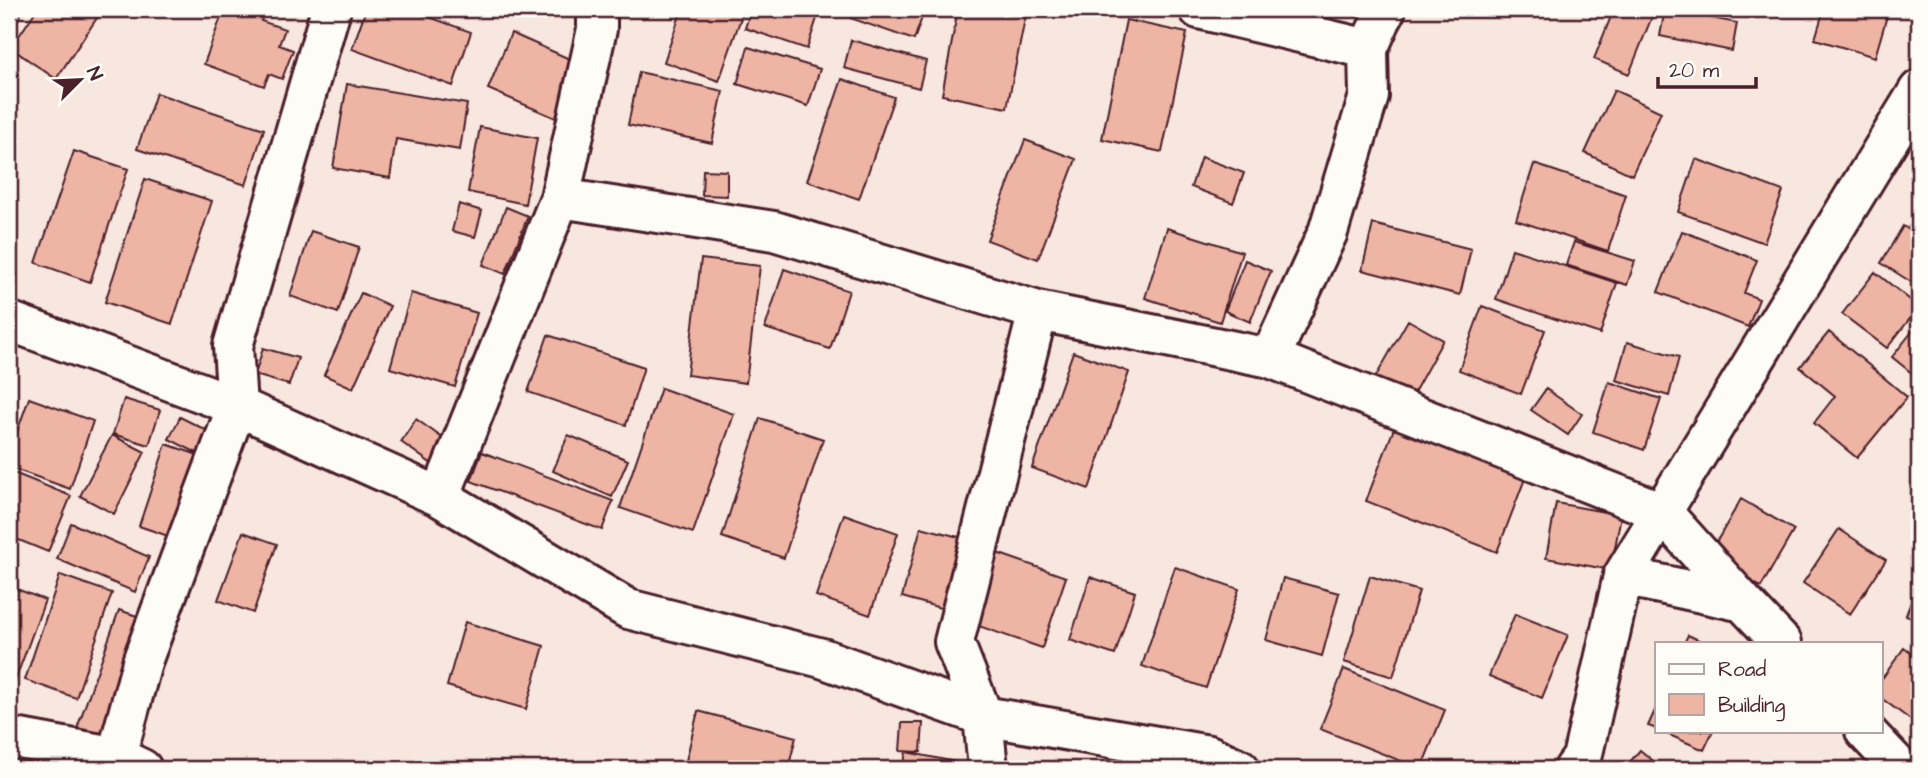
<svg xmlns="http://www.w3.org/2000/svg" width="1928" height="778" font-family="'Architects Daughter',sans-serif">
<rect width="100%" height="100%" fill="#f8e7de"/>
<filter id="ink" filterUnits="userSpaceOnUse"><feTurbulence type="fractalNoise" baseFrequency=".0143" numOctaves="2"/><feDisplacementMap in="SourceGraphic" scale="14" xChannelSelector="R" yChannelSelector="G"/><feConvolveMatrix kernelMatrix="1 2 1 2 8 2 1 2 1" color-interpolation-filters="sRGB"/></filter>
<g filter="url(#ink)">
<path fill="#eeb5a5" stroke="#4a1f2b" stroke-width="2" d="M9 9H24L9 34Z
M37 9H103L56 79 11 48Z
M224 9H266L261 21 285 29 279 45 293 50 282 79 269 74 264 86 204 64Z
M366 9H407L471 32 453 86 352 49Z
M530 9H573V15L531 18Z
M682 9H744L719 81 664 62Z
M751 9H820L807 49 745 28Z
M853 9H925L914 40 850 18Z
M958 9H1027L1007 108 942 95Z
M1614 9H1655L1629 74 1594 59Z
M1665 9 1737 23 1732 51 1660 36Z
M1824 9H1889L1875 57 1815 39Z
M1126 20 1187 33 1162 152 1102 139Z
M511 33 581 64 558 119 488 89Z
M851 40 926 61 919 88 844 68Z
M748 47 820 69 808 106 737 84Z
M639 72 723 91 712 143 628 125Z
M842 79 894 97 859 199 807 181Z
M347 84 467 104 460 150 396 139 390 178 333 168Z
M1614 90 1661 112 1632 175 1585 153Z
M156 93 264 129 246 185 137 149Z
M480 127 537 138 525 204 468 192Z
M1025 140 1076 159 1038 259 987 240Z
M74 151 128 169 90 282 36 263Z
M1201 157 1244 173 1233 203 1191 187Z
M1696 159 1783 191 1764 243 1678 212Z
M1534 164 1626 195 1608 251 1516 220Z
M703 170 727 171V196L702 195Z
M145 179 212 201 172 324 105 302Z
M459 204 482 211 475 237 452 231Z
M506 207 528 216 505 274 483 265Z
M1919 210V233L1909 227Z
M1373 224 1471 249 1460 295 1362 270Z
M1903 226 1919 236V287L1881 263Z
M1167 228 1242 252 1220 322 1145 298Z
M311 231 359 247 338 313 290 296Z
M1682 231 1757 260 1744 293 1759 299 1748 327 1658 292Z
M1574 242 1635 261 1627 285 1566 265Z
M1512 249 1617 283 1600 334 1496 299Z
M701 259 760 266 746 383 687 375Z
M1245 260 1271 271 1250 322 1225 311Z
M784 269 849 291 830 349 765 328Z
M1875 272 1919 307 1887 348 1842 314Z
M361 293 390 306 353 388 324 375Z
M411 293 477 313 455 387 390 368Z
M1482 306 1545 330 1521 394 1459 370Z
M1408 320 1443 340 1411 398 1375 378Z
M1919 323V379L1892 357Z
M1829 332 1907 397 1857 458 1814 423 1835 396 1800 367Z
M548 335 644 367 626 425 528 392Z
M1627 342 1679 357 1669 396 1616 380Z
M263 348 298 358 289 385 255 375Z
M1073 352 1129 372 1089 489 1032 468Z
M1609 382 1661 399 1644 450 1593 432Z
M661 388 734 414 693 533 620 508Z
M1546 389 1582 414 1568 435 1531 410Z
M29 398 93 421 70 489 9 467V455Z
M124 399 160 410 149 445 113 434Z
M180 417 214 434 203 456 169 439Z
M760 418 823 439 784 558 722 537Z
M1398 418 1529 468 1497 552 1366 501Z
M416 419 448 442 432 464 401 442Z
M112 435 145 452 114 514 80 496Z
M568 435 628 460 612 497 553 471Z
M166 444 204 457 177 539 139 526Z
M482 452 613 501 602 530 471 481Z
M9 471 71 496 48 552 9 536Z
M1741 499 1794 530 1761 587 1709 555Z
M1556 503 1621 515 1611 570 1546 558Z
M844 514 898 533 870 615 816 596Z
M71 523 149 557 135 592 57 559Z
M921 527 970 540 951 611 902 597Z
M1839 529 1886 560 1850 614 1803 583Z
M243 532 277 544 253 613 218 600Z
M997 553 1066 577 1042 648 973 624Z
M1175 567 1239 589 1206 688 1142 666Z
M60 575 112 593 76 698 25 680Z
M1370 576 1419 591 1393 677 1344 662Z
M1090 577 1135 592 1115 655 1070 640Z
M1283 578 1339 593 1322 656 1266 640Z
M1919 580V620L1906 615Z
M9 586 45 600 9 697Z
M119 610 146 619 101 747 74 737Z
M1515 614 1568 635 1542 698 1489 676Z
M465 622 544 646 526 709 447 686Z
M1688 635 1705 643H1684Z
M1904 648 1919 659V719L1916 724 1881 698V680Z
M1344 669 1445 710 1421 769 1320 729Z
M1657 706V729L1648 726Z
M698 711 796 737 788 769H684Z
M902 723H923L921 752 900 751Z
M1660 731H1713L1704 750Z
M1640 750 1663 769H1624Z
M906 752 956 762 955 769H903Z"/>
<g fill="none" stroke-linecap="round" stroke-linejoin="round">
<defs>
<path id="minor" d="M1199 9 1368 49
M560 198 774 231 1038 311 1270 358 1662 512 1743 602
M9 321 237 406 440 497 628 609 822 658 983 716 1209 755 1240 769
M1270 358 1328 232 1369 96 1368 49 1386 9
M440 497 560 198 597 29V9
M1623 576 1743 602 1782 643
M1865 731 1901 769
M9 737 117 757 142 769
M113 769 143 659 237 406 233 346 331 9
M988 769 983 716 954 642 1038 311
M1574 769 1582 758 1623 576 1919 90"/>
</defs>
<use href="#minor" stroke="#4a1f2b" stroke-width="44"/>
<use href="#minor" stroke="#fdfcf7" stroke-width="38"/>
</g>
</g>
<rect width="1928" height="778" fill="none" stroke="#fdfcf7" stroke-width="35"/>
<rect x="18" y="18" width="1893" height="743" fill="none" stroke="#4a1f2b" stroke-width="2.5" filter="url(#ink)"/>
<rect x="1655" y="642" width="228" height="91" fill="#fdfcf7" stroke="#b5a4a5" stroke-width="2"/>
<rect x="1669" y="664" width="35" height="10" fill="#fdfcf7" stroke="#b5a4a5" stroke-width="2"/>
<text x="1718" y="676" font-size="21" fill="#4a1f2b">Road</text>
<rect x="1669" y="694" width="35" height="21" fill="#eeb5a5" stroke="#b5a4a5" stroke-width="2"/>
<text x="1718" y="712" font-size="21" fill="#4a1f2b">Building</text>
<g transform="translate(80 80) rotate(66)" stroke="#fdfcf7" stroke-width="5" paint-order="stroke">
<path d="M0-5L12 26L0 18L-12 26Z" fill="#4a1f2b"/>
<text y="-10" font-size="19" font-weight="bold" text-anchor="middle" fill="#4a1f2b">N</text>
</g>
<path d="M1658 77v10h98v-10" fill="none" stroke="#4a1f2b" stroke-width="3.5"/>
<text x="1669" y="77" font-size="21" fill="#4a1f2b" stroke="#fdfcf7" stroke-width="5" paint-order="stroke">20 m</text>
</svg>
